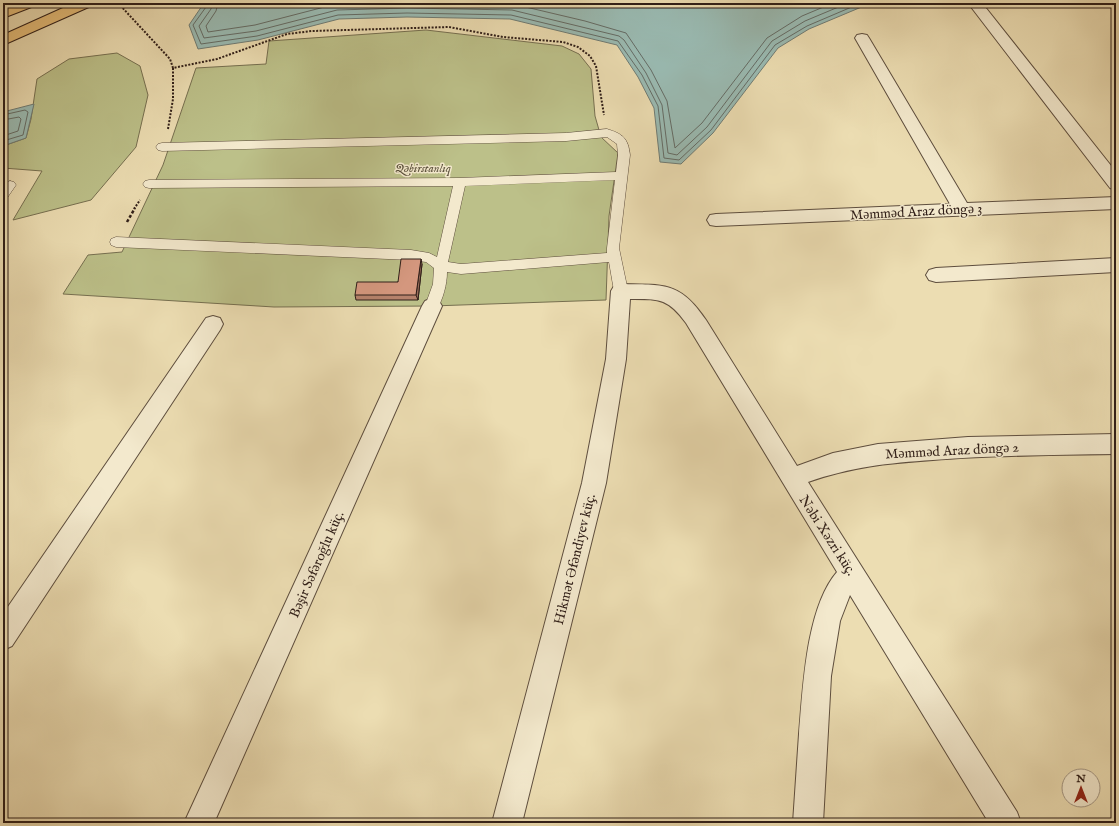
<svg xmlns="http://www.w3.org/2000/svg" width="1119" height="826" font-family="'IM FELL English',serif">
<rect width="100%" height="100%" fill="#ecddb2"/>
<filter id="stains"><feTurbulence type="fractalNoise" baseFrequency=".005" numOctaves="4"/><feColorMatrix values="0 0 0 0 .2 0 0 0 0 .09 0 0 0 0 .02 0 0 0 .5 -.17"/></filter>
<radialGradient id="worn" r=".72"><stop offset=".6" stop-color="#630" stop-opacity="0"/><stop offset="1" stop-color="#630" stop-opacity=".3"/></radialGradient>
<path fill="#bcc089" stroke="#766f50" d="M426 30 562 46 579 54 591 69 595 116 601 137 618 153 609 216 606 300 432 306 274 307 63 294 88 255 122 252 163 165 196 68 266 64 269 41Z
M117 53 140 66 148 95 136 147 91 200 13 220 42 171 3 168V146L26 138 31 119 37 79 69 59Z"/>
<path fill="#9abbb3" stroke="#6f7c75" d="M204 3H871L809 29 778 48 713 133 681 164 660 162 654 108 638 77 617 45 510 19 407 17 339 19 258 40 198 49 189 25Z
M34 104 26 138 3 146V112Z"/>
<g fill="none" stroke-linecap="round" stroke-linejoin="round">
<path stroke="#646c66" stroke-width="1" d="M207 3 206 7 193 25 201 44 257 36 338 15 407 13 511 15 618 41 642 75 658 106 664 158 679 160 711 130 775 45 807 26 861 3
M212 3 211 9 199 26 204 38 256 31 337 10 407 8 512 10 619 36 624 40 646 73 662 105 668 153 677 155 707 127 772 41 805 21 848 3
M218 3 216 11 206 26 208 32 255 25 336 4 371 3
M462 3 513 4 585 21 626 33 651 70 667 101 675 148 702 123 767 38 802 16 833 3
M3 115 25 110 28 112 23 135 3 141
M3 120 19 117 21 119 18 131 3 136"/>
<defs>
<path id="lane" d="M607 129C623 134 628 138 630 155L619 248 628 291 626 295 621 296 616 295 614 291 609 262 461 274 447 272C447 285 443 298 437 310L432 311 427 310 425 306 433 284 434 268 426 262 411 260 116 247 111 245 110 242 111 239 116 237 411 250 429 253 437 257 453 186 149 188 145 187 143 184 145 181 149 180 460 178 616 172 618 155 617 144 607 137 566 141 162 151 158 150 156 147 158 144 162 143 566 133ZM615 180 607 248V253L461 264 448 262 465 186Z
M10 181 14 182 16 185 7 198 3 199C3 191 1 183 10 181Z"/>
<path id="street" d="M968 3H982L1116 172V190L1110 188Z
M862 34 867 35 869 38 967 203 1116 197V209L716 226 710 225 707 220 710 215 716 214 950 204 855 38 857 35Z
M1116 258V272L936 282 929 280 926 275 929 270 936 268Z
M621 284C663 285 680 281 706 320L797 466 833 453 878 444 968 437 1116 434V454C1055 455 994 455 933 460 888 463 851 467 808 482L1017 812 1021 823H989L850 595 840 621 831 676 823 823H793C795 793 797 764 799 734 803 688 806 608 837 572L686 323C668 298 659 299 630 299L626 359 606 483 522 823H492L582 483 606 359 611 291 614 286Z
M432 298 439 301 442 306 214 823H184L422 306 425 301Z
M213 316 220 318 223 324 220 330 12 646 3 650V614L206 318Z"/>
<path id="highway" d="M17 3H36L34 6 3 18V9Z
M74 3H93L91 6 3 45V35Z"/>
</defs>
<use href="#lane" stroke="#5e4e3e" stroke-width="1"/>
<use href="#street" stroke="#5e4e3e" stroke-width="2"/>
<use href="#highway" stroke="#2f1e18" stroke-width="2"/>
<path stroke="#2f1e18" stroke-width="2" stroke-dasharray="2 1.5" stroke-linecap="butt" d="M118 3 170 59 173 68 217 59 287 34 312 31 449 27 503 37 563 42 578 47 590 56 596 66 604 115
M168 129 173 99V68
M134 209 140 200"/>
<path stroke="#2f1e18" stroke-width="2.5" stroke-dasharray="3 2" stroke-linecap="butt" d="M127 222 135 208"/>
<use href="#lane" fill="#f3e9cd" fill-rule="evenodd"/>
<use href="#street" fill="#f3e9cd" fill-rule="evenodd"/>
<use href="#highway" fill="#e6be79" fill-rule="evenodd"/>
</g>
<path fill="#b6826c" stroke="#2f1e18" d="M422 264 418 300H356L355 295 398 282Z"/>
<path fill="#946a58" stroke="#2f1e18" d="M421 259 422 264 418 300 416 295Z"/>
<path fill="#d4977e" stroke="#2f1e18" d="M401 259H421L416 295H355L357 282H398Z"/>
<g text-anchor="middle" stroke-width="3" stroke-linejoin="round" paint-order="stroke">
<g font-size="12" font-style="italic" fill="#594f3a" stroke="#f3e9cd">
<text x="423" y="172">Qəbirstanlıq</text>
</g>
<g font-size="14" fill="#2f1e18" stroke="#f3e9cd">
<text transform="translate(916 211) rotate(-3)" y="5">Məmməd Araz döngə 3</text>
<text transform="translate(952 450) rotate(-3)" y="5">Məmməd Araz döngə 2</text>
<text transform="translate(828 535) rotate(57)" y="5">Nəbi Xəzri küç.</text>
<text transform="translate(574 559) rotate(-76)" y="5">Hikmət Əfəndiyev küç.</text>
<text transform="translate(316 564) rotate(-66)" y="5">Bəşir Səfəroğlu küç.</text>
</g>
</g>
<rect width="1119" height="826" fill="none" stroke="#ecddb2" stroke-width="16"/>
<rect x="4" y="4" width="1111" height="818" fill="none" stroke="#2f1e18" stroke-width="2"/>
<rect x="8" y="8" width="1103" height="810" fill="none" stroke="#2f1e18"/>
<g transform="translate(1081 788)"><circle r="19" fill="#f3e9cd" stroke="#a59885"/>
<path d="M0-3L7 15L0 10L-7 15Z" fill="#8f2418"/>
<text y="-6" font-size="11" font-weight="bold" text-anchor="middle" fill="#2f1e18">N</text>
</g>
<rect width="100%" height="100%" filter="url(#stains)"/>
<rect width="100%" height="100%" fill="url(#worn)"/>
</svg>
